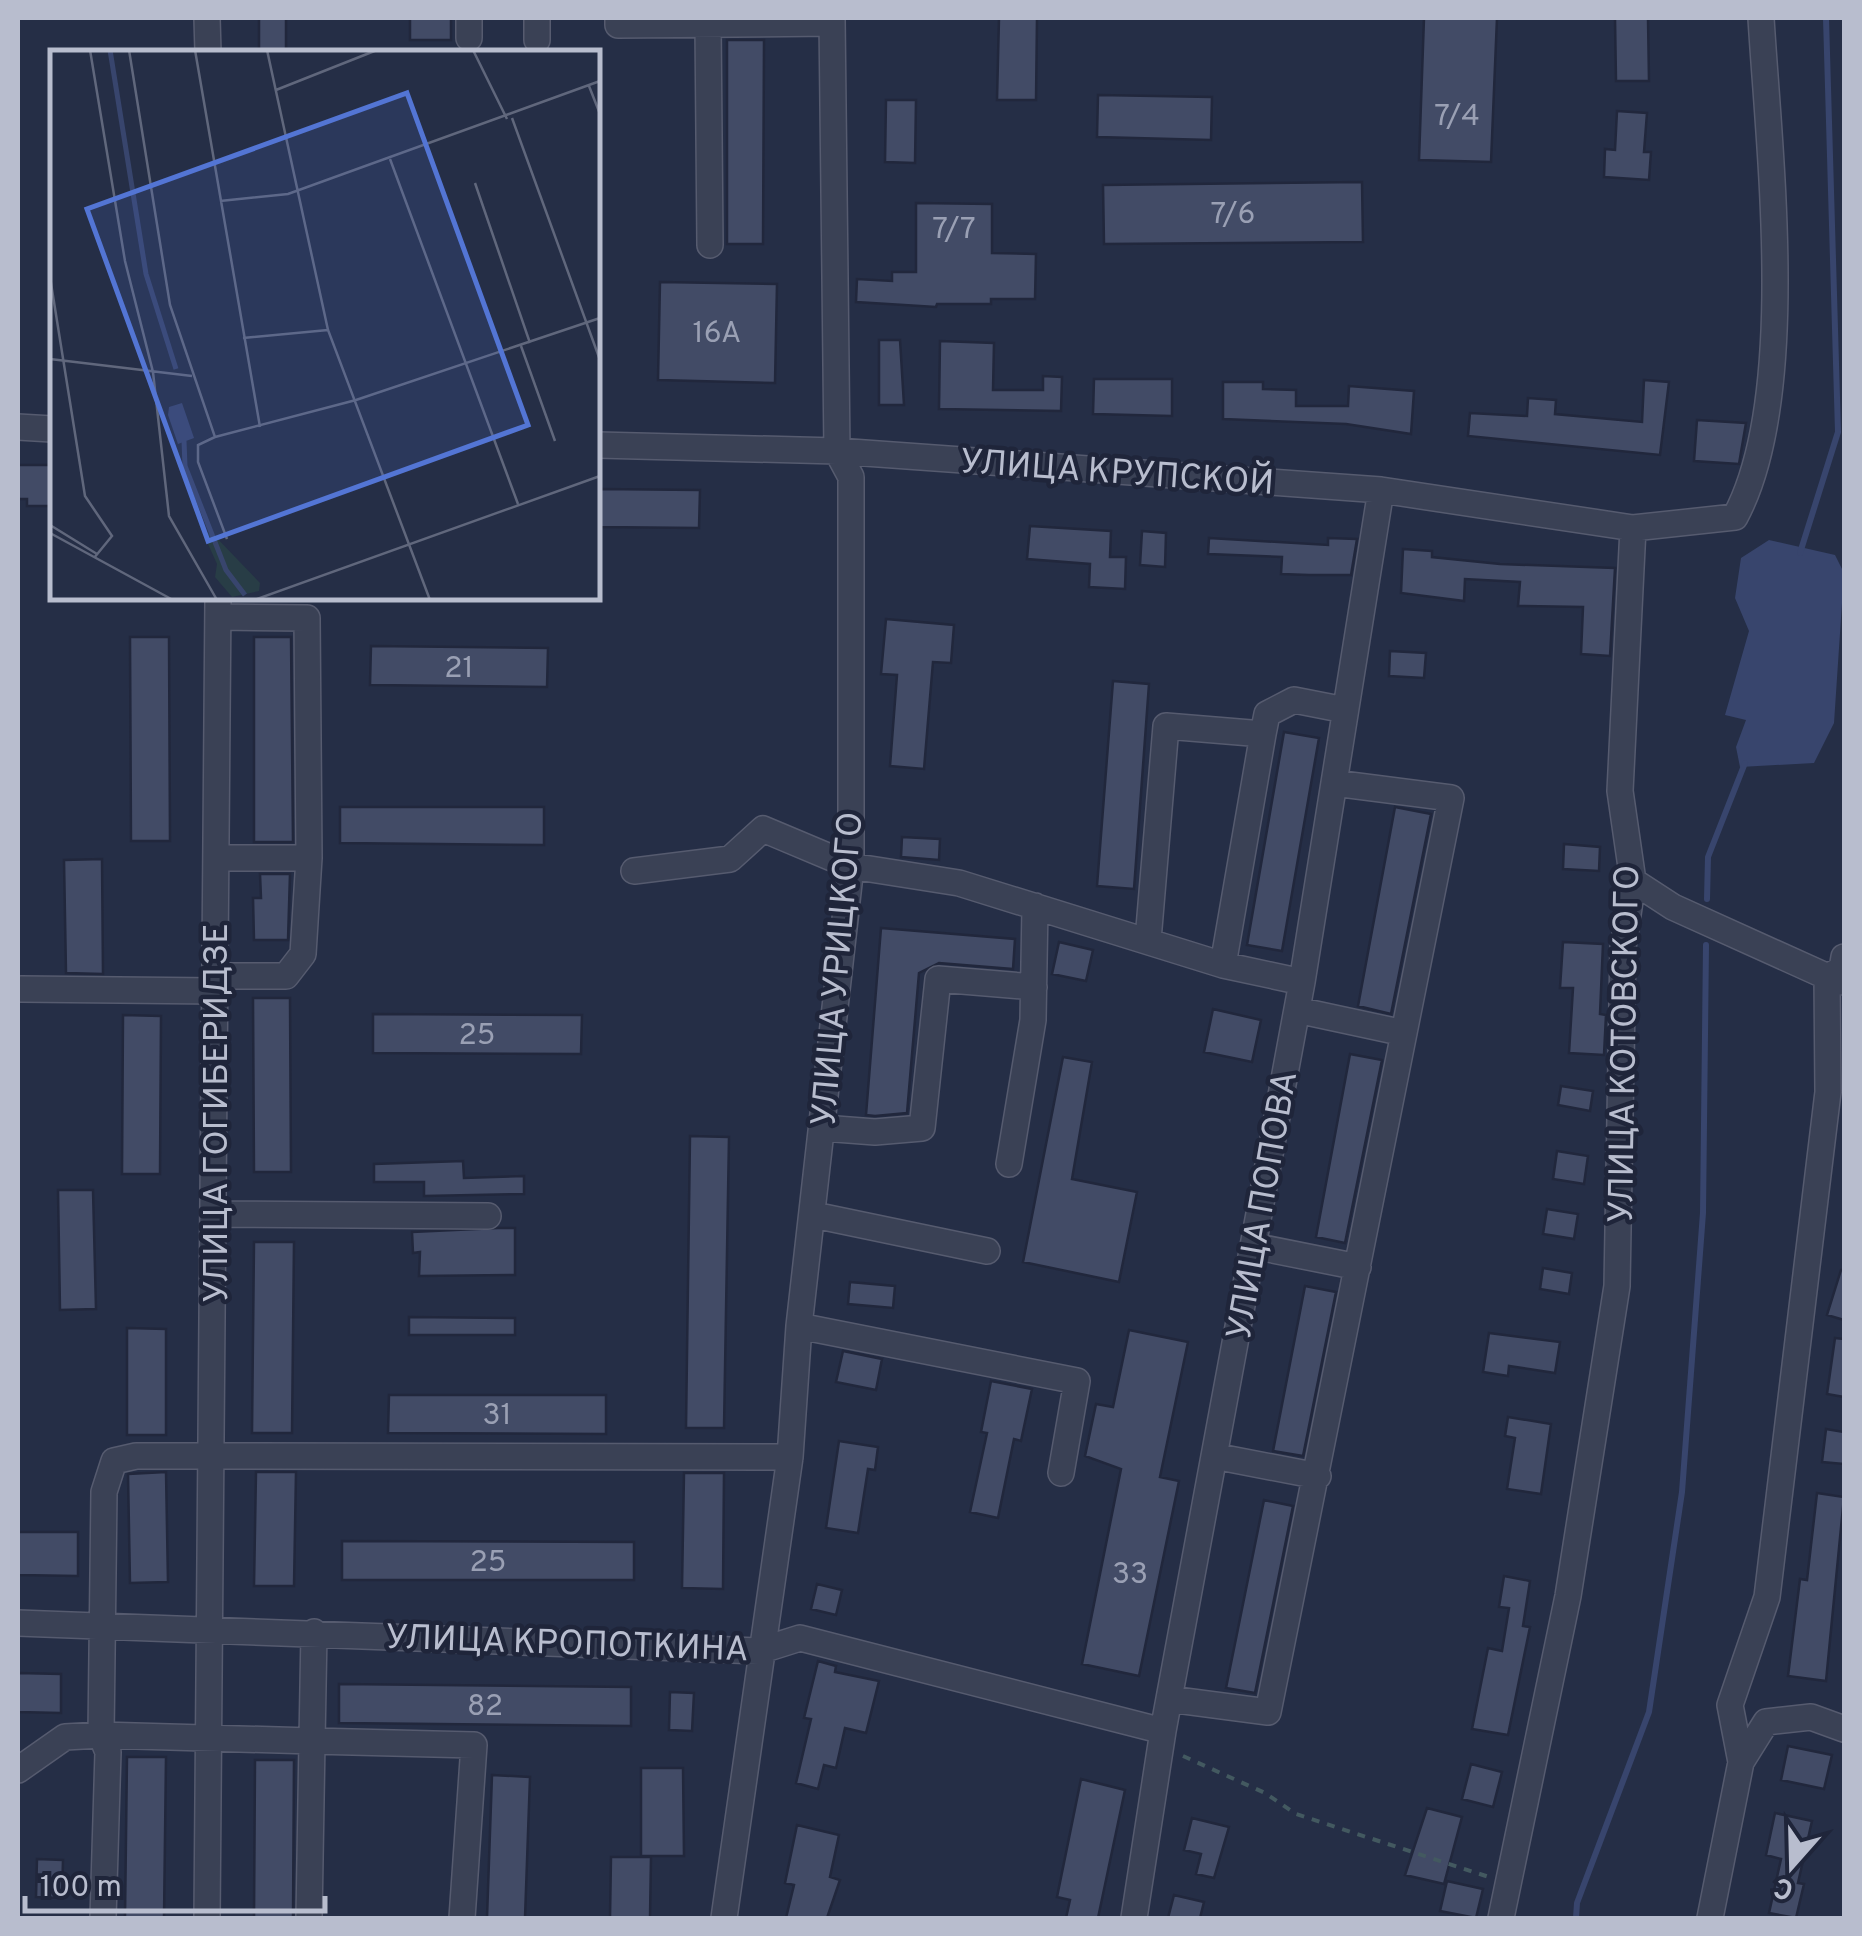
<svg xmlns="http://www.w3.org/2000/svg" width="1862" height="1936" font-family="Overpass,sans-serif">
<rect width="100%" height="100%" fill="#252e46"/>
<path fill="#38456d" d="M1769 540 1835 555 1844 573 1834 723 1814 763 1740 767 1736 747 1746 720 1725 715 1749 631 1735 598 1741 558Z"/>
<g fill="none" stroke-linecap="round" stroke-linejoin="round">
<path stroke="#38456d" stroke-width="6" d="M1800 553 1838 432 1826 18
M1707 899 1708 857 1745 763
M1576 1918 1577 1903 1649 1712 1682 1492 1703 1213 1706 945"/>
</g>
<path fill="#424b66" stroke="#21273c" stroke-width="2.5" d="M259 18H286V52H259Z
M410 18H451V40H410Z
M999 18H1037L1036 100H997Z
M1424 18H1497L1491 162 1419 160Z
M1615 18H1648L1649 81H1616Z
M727 40H764L763 244H727Z
M1098 95 1212 97 1211 140 1097 137Z
M886 100H916L915 163 885 162Z
M1617 111 1647 113 1644 152H1651L1649 180 1604 177 1605 149 1615 150Z
M1362 182 1363 242 1104 244 1103 185Z
M916 203 992 204V253L1036 254 1035 299H991V304H937L936 307 856 302 857 279 892 281V272H916Z
M660 282 777 284 775 383 658 380Z
M879 340H900L904 405H879Z
M940 341 994 343 993 390H1043V376L1062 377 1061 411 939 409Z
M1094 379H1172V416L1093 414Z
M1644 380 1669 382 1660 455 1468 436 1470 413 1527 416 1528 398 1556 400 1555 414 1642 422Z
M1223 382H1263V389L1296 390V406H1348L1349 386 1414 391 1411 434 1346 424 1223 419Z
M1697 420 1746 423 1739 464 1694 461Z
M18 465H50V506H27V499H18Z
M598 489 700 490 699 528 598 527Z
M1030 526 1111 531 1110 557H1126L1125 589 1089 587 1090 564 1027 559Z
M1142 531 1166 533 1165 567 1140 565Z
M1209 538 1328 545V538L1357 539 1351 575H1309L1281 574 1282 557 1208 554Z
M1403 549 1432 551V557L1500 564 1615 568 1610 656 1581 654 1583 607 1518 606 1520 582 1465 579 1464 601 1401 593Z
M886 619 954 625 951 663 933 662 924 769 890 766 897 675 881 674Z
M130 637H169L170 841H131Z
M254 637H291L293 842H254Z
M371 646 548 648 547 687 370 685Z
M1390 651 1426 653 1424 678 1389 676Z
M1113 681 1149 684 1134 889 1097 886Z
M1284 732 1319 738 1282 951 1247 945Z
M340 807H544V845L340 843Z
M1395 807 1431 814 1391 1014 1358 1006Z
M902 837 940 839 939 860 901 857Z
M1564 844 1600 847 1599 871 1563 869Z
M102 859 103 974 66 973 64 860Z
M260 874H290L288 940H254L253 898H261Z
M881 928 1015 939 1013 969 939 963 919 973 907 1113 875 1116 866 1115Z
M1059 942 1093 950 1086 981 1052 974Z
M1563 942 1603 944 1600 1014 1606 1015 1604 1055 1569 1053 1573 988H1560Z
M253 998H290L291 1172H254Z
M1213 1009 1261 1020 1252 1062 1204 1052Z
M373 1014 582 1015 581 1054 373 1053Z
M123 1015 161 1016 160 1174H122Z
M1350 1054 1382 1060 1345 1243 1316 1237Z
M1063 1057 1092 1062 1072 1179 1137 1192 1119 1282 1023 1262Z
M1561 1086 1593 1091 1590 1111 1558 1105Z
M690 1136 729 1137 724 1428H686Z
M1557 1151 1588 1156 1584 1184 1553 1179Z
M463 1161 464 1178 524 1176V1194L424 1196V1182H374V1164Z
M58 1190H93L96 1309 60 1310Z
M1547 1209 1578 1214 1574 1239 1543 1234Z
M498 1228H515V1275L419 1276 420 1252 413 1253 412 1232Z
M254 1242H294L292 1433H252Z
M1543 1268 1572 1273 1569 1294 1540 1289Z
M1841 1270H1844V1320L1827 1315Z
M850 1282 895 1286 893 1308 848 1304Z
M1305 1286 1336 1292 1303 1456 1273 1451Z
M409 1317 515 1318V1335H409Z
M127 1328 166 1329V1435H127Z
M1129 1330 1188 1342 1160 1477 1179 1481 1139 1676 1082 1664 1121 1469 1085 1456 1096 1404 1113 1407Z
M1489 1333 1560 1342 1555 1373 1509 1366 1508 1376 1483 1372Z
M1835 1338 1844 1339V1397L1827 1394Z
M843 1351 882 1359 876 1390 836 1382Z
M991 1381 1032 1389 1021 1441 1014 1439 998 1518 970 1512 987 1433 981 1432Z
M389 1395H606V1434L388 1433Z
M1508 1417 1551 1424 1541 1494 1507 1489 1515 1438 1505 1436Z
M1826 1429 1844 1432V1464L1822 1462Z
M839 1441 878 1447 875 1470 868 1469 858 1533 826 1528Z
M166 1472 168 1582 130 1583 128 1474Z
M256 1472H296L294 1586H254Z
M684 1473H724L723 1589 682 1588Z
M1817 1493 1844 1497 1826 1681 1788 1676 1800 1579 1807 1580Z
M1264 1500 1293 1506 1255 1693 1226 1688Z
M18 1532H78V1576L18 1575Z
M342 1541 634 1542V1580H342Z
M1504 1576 1530 1581 1523 1626 1530 1627 1508 1735 1472 1729 1488 1648 1502 1651 1509 1608 1499 1607Z
M817 1584 842 1590 836 1615 811 1609Z
M818 1661 836 1666 835 1672 879 1681 866 1733 845 1728 836 1768 824 1765 818 1789 796 1783 811 1719 804 1718Z
M18 1673 61 1674V1713L18 1712Z
M339 1684 631 1687V1726L339 1723Z
M670 1692 694 1693 692 1731 669 1730Z
M1788 1746 1832 1755 1824 1789 1781 1780Z
M127 1757H166L164 1918H125Z
M255 1760H294L293 1918H254Z
M1471 1764 1502 1772 1493 1807 1462 1799Z
M641 1768H683L684 1856H641Z
M492 1775 530 1777 525 1918H487Z
M1081 1779 1125 1790 1098 1918H1066L1070 1900 1057 1897Z
M1427 1808 1462 1817 1444 1884 1405 1875Z
M1775 1813 1812 1821 1798 1883 1804 1884 1796 1918 1769 1913 1781 1859 1766 1855Z
M1192 1818 1229 1827 1214 1878 1196 1874 1201 1854 1184 1850Z
M797 1825 839 1835 830 1877 840 1880 827 1918H786L794 1885 785 1883Z
M611 1857H651L650 1918H610Z
M37 1859 63 1860 62 1898 36 1897Z
M1447 1881 1483 1889 1476 1918 1440 1911Z
M1174 1895 1204 1902 1200 1918H1168Z"/>
<g fill="none" stroke-linecap="round" stroke-linejoin="round">
<defs>
<path id="minor" d="M207 18 208 52
M537 18V40
M618 18V25L832 23
M708 24 710 245
M469 38V18
M18 427 52 429
M598 445 837 451 1381 490 1633 528
M1263 734 1267 714 1294 700 1345 710
M217 858H309L307 618 218 617
M634 871 730 859 763 829 851 866 959 883 1223 965 1302 982
M1633 881 1673 907 1839 982
M1148 940 1166 726 1263 734 1223 965
M216 976H286L303 954 309 858
M21 989 216 991
M1297 1010 1404 1033
M823 1128 875 1132 922 1128 938 979 1034 987
M1009 1164 1033 1020 1035 906
M214 1214 488 1216
M814 1215 987 1251
M1253 1246 1358 1267
M799 1326 1077 1381 1061 1473
M1214 1456 1318 1476
M18 1623 759 1651 800 1638 1163 1731
M314 1632 312 1741 101 1735 104 1492 114 1461 136 1456H212L790 1457
M1169 1699 1268 1712 1451 798 1334 783
M1741 1762 1766 1722 1811 1717 1844 1729
M18 1770 65 1737 101 1735 108 1752 103 1918
M207 1918 218 598
M309 1918 312 1741 474 1745 462 1918
M724 1918 790 1457 799 1326 851 866V477L837 451 832 18
M1134 1918 1163 1731 1302 982 1381 490
M1501 1918 1568 1596 1617 1286 1623 948 1633 881 1620 791 1633 528 1735 517C1799 399 1769 152 1761 18
M1710 1918 1741 1762 1730 1705 1767 1597 1828 1092 1827 977 1842 969 1844 957"/>
</defs>
<use href="#minor" stroke="#565b6f" stroke-width="28"/>
<path stroke="#435960" stroke-width="4" stroke-dasharray="8 8" stroke-linecap="butt" d="M1183 1756 1265 1793 1296 1814 1489 1877"/>
<use href="#minor" stroke="#3a4155" stroke-width="25"/>
</g>
<g text-anchor="middle" stroke-width="9" stroke-linejoin="round" paint-order="stroke">
<g font-size="30" fill="#9aa0b4">
<text x="1457" y="125">7/4</text>
<text x="1233" y="223">7/6</text>
<text x="954" y="238">7/7</text>
<text x="717" y="342">16А</text>
<text x="459" y="677">21</text>
<text x="477" y="1044">25</text>
<text x="497" y="1424">31</text>
<text x="488" y="1571">25</text>
<text x="1130" y="1583">33</text>
<text x="485" y="1715">82</text>
</g>
<g font-size="35" fill="#b8bdce" stroke="#1f253a">
<text transform="translate(1117 471) rotate(4)" y="12">УЛИЦА КРУПСКОЙ</text>
<text transform="translate(836 969) rotate(-85)" y="12">УЛИЦА УРИЦКОГО</text>
<text transform="translate(1623 1044) rotate(-89)" y="12">УЛИЦА КОТОВСКОГО</text>
<text transform="translate(215 1113) rotate(-90)" y="12">УЛИЦА ГОГИБЕРИДЗЕ</text>
<text transform="translate(1261 1205) rotate(-80)" y="12">УЛИЦА ПОПОВА</text>
<text transform="translate(567 1642) rotate(2)" y="12">УЛИЦА КРОПОТКИНА</text>
</g>
</g>
<g transform="translate(50 50)">
<rect width="550" height="550" fill="#252e46"/>
<path d="M153 483H162L210 533 209 541 182 547 165 527 167 514Z" fill="#283d46"/>
<path d="M132 353 144 388 128 394 118 365 119 357Z" fill="#38456d"/>
<path fill="none" stroke="#38456d" stroke-width="5" d="M60 0 96 224 126 319M134 391 135 416 176 520 195 545"/>
<path fill="none" stroke="#60677c" stroke-width="2.5" d="M40 0 75 211 103 322 119 466 167 550M79 0 120 255 165 387 148 395V412L177 489M145 0 210 377M217 0 278 280 380 550M423 0 457 69M539 36 550 64M226 40 327 0M462 68 550 310M340 109 468 454M425 133 480 293M170 151 238 144 550 31M0 227 35 446 62 486 44 508M193 288 278 280M471 296 505 391M0 309 142 326M165 387 306 350 550 268M0 475 47 504M0 483 123 550M204 550 550 426"/>
<path fill="#5375d4" fill-opacity="0.15" stroke="#5375d4" stroke-width="5" d="M357 43 478 375 158 491 37 159Z"/>
<rect width="550" height="550" fill="none" stroke="#b8bdce" stroke-width="5"/>
</g>
<rect width="1862" height="1936" fill="none" stroke="#b8bdce" stroke-width="40"/>
<g transform="translate(1792 1866) rotate(200)" stroke="#1f253a" stroke-width="8" paint-order="stroke">
<path d="M0-8L18 38L0 25L-18 38Z" fill="#b8bdce"/>
<text y="-15" font-size="28" font-weight="bold" text-anchor="middle" fill="#b8bdce">С</text>
</g>
<path d="M25 1896v15h300v-15" fill="none" stroke="#b8bdce" stroke-width="5"/>
<text x="40" y="1896" font-size="30" fill="#b8bdce" stroke="#1f253a" stroke-width="8" paint-order="stroke">100 m</text>
</svg>
